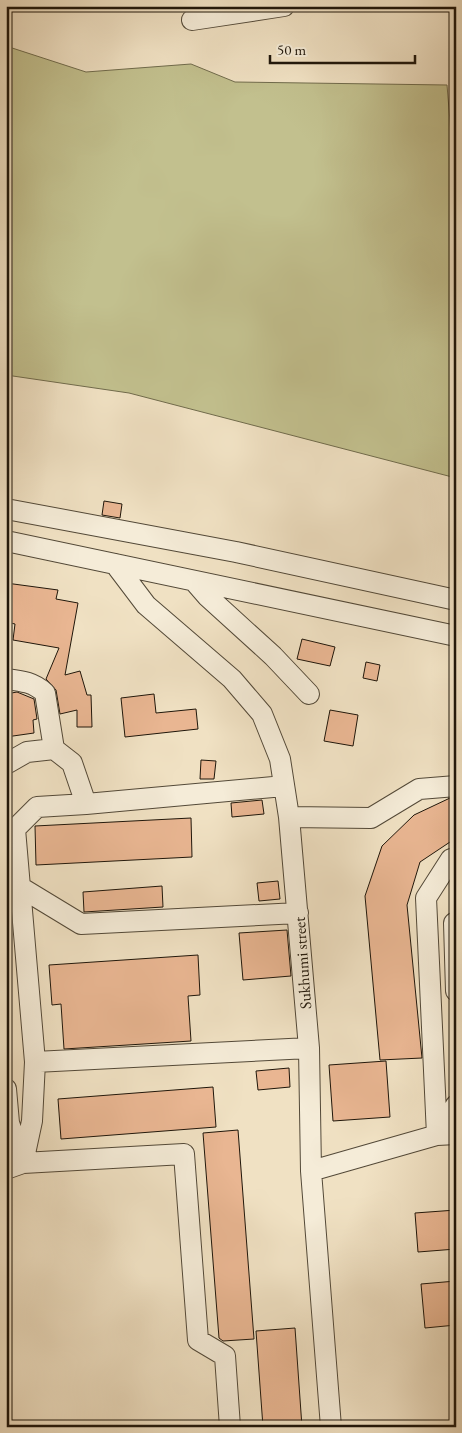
<svg xmlns="http://www.w3.org/2000/svg" width="462" height="1433" font-family="'EB Garamond',serif">
<rect width="100%" height="100%" fill="#f0e1c3"/>
<filter id="stains"><feTurbulence type="fractalNoise" baseFrequency=".004" numOctaves="4"/><feColorMatrix values="0 0 0 0 .2 0 0 0 0 .09 0 0 0 0 .02 0 0 0 .5 -.17"/></filter>
<radialGradient id="worn" r=".72"><stop offset=".6" stop-color="#630" stop-opacity="0"/><stop offset="1" stop-color="#630" stop-opacity=".3"/></radialGradient>
<path fill="#c2c08e" stroke="#706b4c" d="M6 46 86 72 191 64 235 82 447 85 456 195V478L129 393 6 375Z"/>
<path fill="#e9b692" stroke="#1f160a" d="M104 501 122 504 120 518 102 515Z
M6 583 58 590 56 599 78 603 65 675 80 671 87 695H91L92 727H77V710L60 714 56 690 46 679 59 648 13 640 15 624 6 622Z
M302 639 335 647 330 666 297 659Z
M366 662 380 665 377 681 363 678Z
M17 692 34 699 37 719 33 720 34 733 6 737V694Z
M154 694 156 713 196 709 198 729 125 737 121 698Z
M330 710 358 715 353 746 324 741Z
M201 760 216 761 214 779H200Z
M450 798H456V838L420 862 407 905 422 1058 380 1060 365 896 382 846 414 815Z
M262 800 264 814 232 817 231 803Z
M191 818 192 857 36 865 35 826Z
M278 881 280 899 259 901 257 883Z
M162 886 163 907 84 912 83 892Z
M287 930 291 976 243 980 239 933Z
M198 955 200 995 188 996 191 1041 64 1049 61 1004 52 1005 49 965Z
M386 1061 390 1117 333 1121 329 1065Z
M289 1068 290 1087 258 1090 256 1071Z
M213 1087 216 1127 61 1139 58 1099Z
M238 1130 254 1339 223 1341 219 1338 203 1133Z
M456 1210V1249L418 1252 415 1213Z
M456 1281V1325L425 1328 421 1284Z
M295 1328 302 1427H263L256 1331Z"/>
<g fill="none" stroke-linecap="round" stroke-linejoin="round">
<defs>
<path id="minor" d="M192 20 284 6
M6 509 236 552 456 600
M6 541 456 636
M115 564 146 605 232 679 262 714 280 759 289 817 309 1048 311 1171 331 1427
M194 581 207 596 273 656 309 694
M6 679C22 681 33 682 45 693L54 749
M6 764 27 752 54 749 72 763 86 804 284 786
M86 804 37 807 15 829 35 1062 32 1121 23 1163 184 1154 198 1340 225 1356 230 1427
M289 817 371 818 419 789 456 786
M20 887 81 924 298 913
M456 923H454L456 991
M35 1062 309 1048
M6 1089 9 1123 23 1163 6 1169
M437 1135 426 898 451 859 456 858
M437 1135 456 1105
M311 1171 437 1135 456 1134"/>
</defs>
<use href="#minor" stroke="#534938" stroke-width="22"/>
<use href="#minor" stroke="#f5ecd8" stroke-width="20"/>
</g>
<g text-anchor="middle" stroke-width="4" stroke-linejoin="round" paint-order="stroke">
<g font-size="16" fill="#1f160a" stroke="#f5ecd8">
<text transform="translate(302 963) rotate(-94)" y="6">Sukhumi street</text>
</g>
</g>
<rect width="462" height="1433" fill="none" stroke="#f0e1c3" stroke-width="25"/>
<rect x="8" y="8" width="447" height="1418" fill="none" stroke="#1f160a" stroke-width="2.5"/>
<rect x="12" y="12" width="437" height="1408" fill="none" stroke="#1f160a"/>
<path d="M270 55v8h145v-8" fill="none" stroke="#1f160a" stroke-width="2.5"/>
<text x="277" y="55" font-size="15" fill="#1f160a" stroke="#f5ecd8" stroke-width="4" paint-order="stroke">50 m</text>
<rect width="100%" height="100%" filter="url(#stains)"/>
<rect width="100%" height="100%" fill="url(#worn)"/>
</svg>
